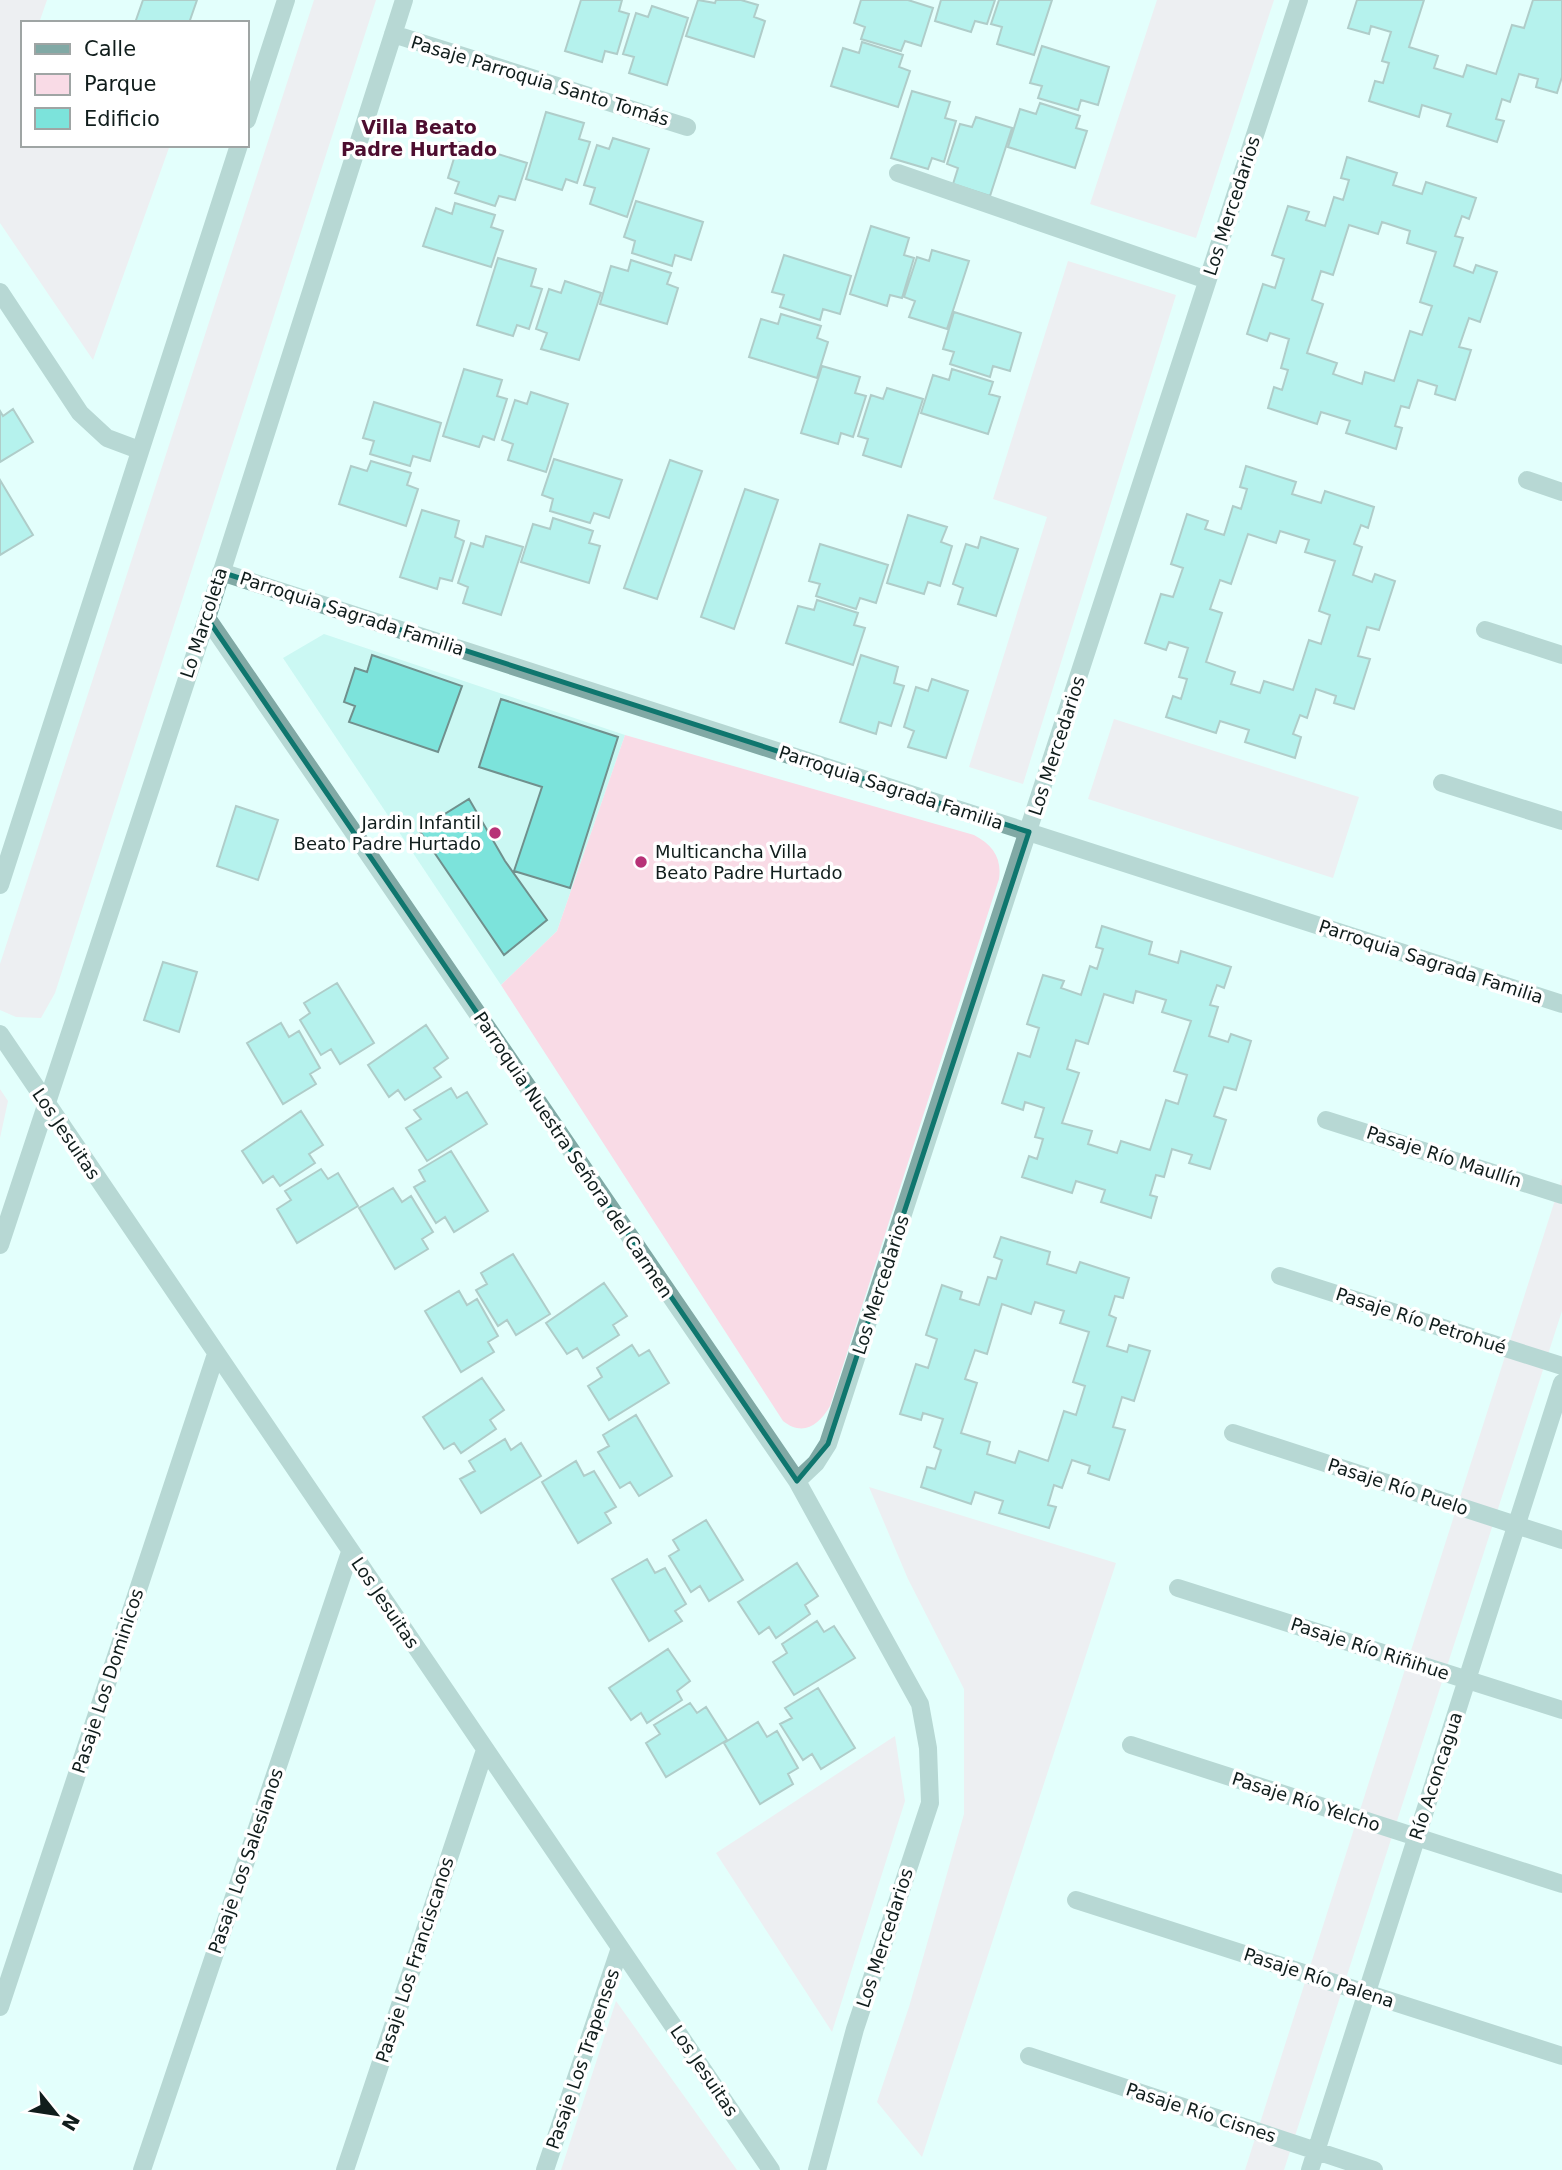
<svg xmlns="http://www.w3.org/2000/svg" width="1562" height="2170" font-family="'DejaVu Sans',sans-serif">
<rect width="100%" height="100%" fill="#e3fffc"/>
<path fill="#cbf8f3" d="M324 634 625 735 557 931 501 985 283 658Z"/>
<path fill="#f9dbe6" d="M0 0H47L39 23H23V145H170L93 360 0 223Z
M314 0H376L55 993 41 1018 16 1017 0 1010V964Z
M1157 0H1274L1196 238 1090 204Z
M1068 261 1176 295 1023 784 969 767 1047 517 993 499Z
M1114 719 1359 797 1333 878 1088 799Z
M625 735 974 835C993 845 1002 858 999 879L830 1406C819 1425 803 1437 783 1421L501 985 557 931Z
M0 1089 8 1101 0 1138Z
M1562 1178V1311L1284 2170H1245Z
M869 1487 1116 1563 922 2157 877 2102 909 2007 964 1814V1689L908 1579Z
M895 1736 905 1801 832 2032 716 1853Z
M616 2001 737 2170H561Z"/>
<path fill="#7ce3db" stroke="#70908d" stroke-width="2" fill-rule="evenodd" d="M143 0H197L189 23H135Z
M581 0H622L619 11 629 14 617 54 605 51 602 62 565 51Z
M698 0 715 3 716 0H741L758 5 754 17 765 21 754 57 686 36Z
M861 0H908L933 8 921 46 905 41 901 51 861 39 865 27 854 23Z
M941 0H995L987 24 975 21 971 32 935 21Z
M999 0H1052L1034 55 997 44 1002 27 991 24Z
M1357 0H1424L1409 47 1438 56 1434 68 1463 77 1467 65 1496 74 1512 25 1524 28 1533 0H1562V77L1557 93 1536 87 1538 79 1519 74 1510 102 1502 99 1496 119 1504 121 1497 142 1447 126 1451 114 1422 105 1419 117 1369 101 1375 81 1383 83 1389 63 1382 61 1391 32 1371 26 1369 34 1348 28Z
M652 6 688 18 667 85 629 73 634 57 623 54 636 13 648 17Z
M862 42 903 55 899 67 910 71 898 107 831 86 843 48 859 53Z
M1042 46 1109 67 1098 105 1081 100 1078 110 1038 98 1042 86 1030 83Z
M912 91 950 102 945 118 956 121 944 162 932 158 928 169 891 158Z
M1040 103 1080 116 1076 128 1087 131 1075 168 1008 147 1020 109 1036 114Z
M546 112 584 123 579 139 590 142 577 183 566 179 562 190 526 179Z
M976 117 1012 128 990 196 953 184 958 168 947 164 960 124 972 127Z
M613 138 649 149 627 217 590 204 595 188 584 185 597 145 609 149Z
M459 142 527 163 515 200 499 196 495 206 455 193 459 182 448 178Z
M1347 157 1397 173 1393 185 1422 194 1426 182 1476 198 1469 219 1462 216 1455 236 1463 238 1454 266 1473 273 1476 265 1497 272 1480 322 1469 318 1459 347 1471 350 1455 400 1435 394 1437 386 1418 380 1409 408 1401 406 1395 426 1402 428 1396 449 1346 433 1350 421 1321 412 1317 424 1268 408 1274 387 1282 390 1288 370 1281 368 1289 339 1270 333 1267 341 1247 334 1263 284 1275 288 1284 259 1272 255 1288 206 1309 212 1306 220 1325 226 1334 197 1343 200 1349 180 1341 178ZM1382 222 1410 231 1407 243 1436 252 1420 302 1432 306 1422 335 1410 331 1394 381 1365 372 1362 384 1333 374 1337 363 1307 353 1323 304 1312 300 1321 271 1333 275 1349 225 1378 234Z
M636 201 703 222 691 260 675 255 672 266 632 253 635 241 624 237Z
M455 203 495 215 491 227 503 231 491 267 423 246 436 208 452 214Z
M871 226 909 238 904 255 914 258 902 298 890 295 887 306 850 294Z
M932 250 969 261 947 329 909 317 915 301 904 297 917 257 929 261Z
M784 255 851 276 840 314 823 309 820 320 780 307 784 295 772 292Z
M498 258 536 269 531 286 542 289 529 329 517 325 513 336 477 325Z
M631 260 671 273 667 284 678 288 667 324 600 304 611 266 628 271Z
M565 281 601 293 579 360 541 349 547 333 536 329 549 289 561 293Z
M954 312 1021 333 1010 371 993 366 990 377 950 364 954 352 943 349Z
M781 314 821 326 817 338 828 342 817 378 749 357 761 319 778 324Z
M822 366 860 377 855 393 866 396 853 437 841 433 838 444 801 433Z
M464 369 502 380 497 396 507 399 494 440 483 436 479 447 443 436Z
M952 369 993 382 989 394 1000 397 988 434 921 413 933 375 949 380Z
M887 388 923 399 901 467 863 455 868 439 858 436 871 395 883 399Z
M531 392 568 404 546 472 508 460 513 444 502 440 515 400 527 404Z
M374 402 441 423 430 461 413 456 410 466 370 454 374 441 363 438Z
M13 409 33 442 0 462V411L3 416Z
M554 459 622 480 609 518 594 513 590 523 550 511 553 499 542 495Z
M670 460 702 471 657 599 624 588Z
M371 461 411 473 407 485 418 489 406 526 339 504 351 466 367 471Z
M1246 466 1296 482 1292 494 1321 503 1325 491 1374 507 1368 528 1361 525 1354 544 1362 547 1353 575 1372 582 1375 574 1395 581 1379 630 1367 627 1358 656 1370 659 1354 709 1334 703 1336 696 1316 689 1307 718 1300 715 1293 734 1301 737 1295 758 1245 742 1249 730 1220 721 1216 733 1166 717 1173 696 1181 699 1187 679 1179 677 1188 648 1169 642 1166 650 1145 643 1161 594 1173 597 1183 568 1171 564 1187 514 1208 521 1205 529 1224 535 1233 506 1241 509 1247 489 1240 487ZM1280 531 1309 540 1305 552 1335 561 1319 611 1330 615 1321 644 1309 640 1293 690 1264 681 1260 693 1231 684 1235 672 1206 662 1222 613 1210 609 1220 580 1231 584 1248 534 1276 543Z
M0 480 33 535 0 555Z
M745 489 778 500 734 629 701 617Z
M422 510 459 521 455 537 464 541 452 581 440 578 437 589 400 577Z
M908 515 947 527 941 542 952 546 940 586 928 582 924 594 887 583Z
M553 518 593 531 589 543 600 546 589 583 521 562 533 524 550 529Z
M486 536 523 547 501 615 463 603 468 587 458 583 471 543 483 547Z
M981 537 1018 549 996 616 958 604 963 588 953 584 966 544 978 548Z
M820 544 888 565 876 603 860 598 856 609 816 596 820 584 809 581Z
M817 600 858 613 854 625 865 628 853 665 786 643 798 606 814 610Z
M372 655 462 686 438 752 349 722 355 706 344 702 355 668 367 672Z
M861 655 898 667 894 683 904 686 891 726 879 722 876 734 840 722Z
M932 679 968 691 946 758 908 747 914 731 904 727 916 687 928 691Z
M501 699 618 737 570 888 514 871 542 787 479 767Z
M469 799 505 861 547 920 504 955 419 830Z
M236 806 278 820 258 880 217 866Z
M1102 926 1152 942 1149 954 1178 963 1181 951 1231 967 1224 988 1217 985 1210 1005 1218 1007 1209 1036 1228 1042 1231 1034 1251 1041 1236 1090 1224 1087 1214 1116 1226 1120 1210 1169 1189 1163 1192 1155 1172 1149 1164 1177 1156 1175 1150 1195 1157 1197 1151 1218 1101 1202 1105 1190 1076 1181 1072 1193 1022 1177 1029 1156 1037 1159 1043 1139 1035 1137 1044 1108 1025 1102 1023 1110 1002 1103 1018 1053 1030 1057 1039 1028 1027 1024 1043 975 1064 981 1061 988 1081 995 1090 966 1097 969 1103 949 1096 947ZM1136 991 1166 1000 1162 1012 1191 1021 1174 1071 1187 1075 1178 1104 1166 1100 1150 1150 1121 1141 1117 1153 1088 1144 1092 1131 1062 1123 1079 1073 1067 1069 1076 1040 1088 1044 1104 994 1133 1003Z
M163 962 197 972 179 1032 144 1020Z
M337 983 374 1043 340 1064 331 1049 321 1055 300 1020 310 1013 304 1003Z
M281 1023 289 1037 299 1031 320 1068 310 1074 316 1084 283 1104 247 1043Z
M426 1025 448 1058 434 1068 441 1077 405 1100 398 1090 389 1097 368 1065Z
M451 1088 457 1098 467 1092 487 1124 427 1161 406 1128 421 1119 414 1110Z
M301 1111 323 1145 309 1154 315 1163 280 1186 273 1176 263 1183 242 1151Z
M451 1151 488 1211 454 1232 445 1217 436 1223 414 1187 425 1181 419 1170Z
M321 1169 328 1179 338 1173 358 1206 297 1243 277 1209 291 1200 285 1191Z
M393 1188 402 1202 411 1196 433 1232 422 1239 428 1249 395 1269 359 1208Z
M1001 1237 1050 1252 1047 1264 1076 1273 1080 1262 1129 1278 1123 1298 1115 1296 1109 1315 1116 1318 1107 1346 1127 1352 1129 1345 1150 1351 1134 1401 1122 1397 1113 1427 1125 1430 1109 1480 1088 1473 1090 1466 1072 1460 1062 1488 1054 1485 1048 1505 1056 1507 1049 1528 999 1513 1003 1501 975 1492 971 1504 921 1487 927 1467 935 1469 941 1450 934 1447 943 1419 923 1413 921 1420 900 1414 916 1364 928 1368 937 1339 926 1335 942 1285 962 1292 960 1299 979 1305 988 1277 996 1279 1002 1260 994 1257ZM1035 1302 1064 1311 1060 1323 1089 1332 1073 1382 1085 1386 1076 1415 1064 1411 1048 1461 1019 1451 1015 1463 987 1454 990 1442 961 1433 977 1383 965 1379 975 1350 987 1354 1002 1304 1031 1314Z
M513 1254 550 1314 516 1335 507 1320 498 1326 476 1290 487 1284 481 1273Z
M604 1283 627 1316 613 1325 619 1335 583 1358 577 1348 567 1354 546 1323Z
M459 1291 467 1305 477 1299 498 1336 488 1342 494 1352 461 1372 425 1311Z
M632 1345 639 1356 649 1350 669 1383 609 1420 588 1386 602 1377 597 1368Z
M482 1378 504 1410 490 1420 496 1429 461 1453 454 1443 444 1449 423 1417Z
M636 1415 672 1476 639 1496 630 1482 620 1488 598 1452 609 1446 603 1435Z
M505 1439 511 1450 521 1443 541 1476 481 1513 460 1479 475 1471 469 1461Z
M576 1461 584 1476 594 1471 616 1507 605 1513 611 1523 578 1543 542 1482Z
M706 1520 743 1580 709 1601 700 1586 691 1592 669 1556 679 1550 673 1540Z
M647 1559 655 1573 665 1568 686 1604 675 1611 682 1621 649 1641 612 1579Z
M797 1563 818 1596 805 1605 810 1614 776 1638 769 1627 759 1634 738 1602Z
M817 1621 824 1632 834 1626 855 1658 794 1695 773 1662 787 1653 782 1644Z
M668 1649 690 1681 677 1691 682 1700 647 1723 641 1713 631 1720 609 1688Z
M818 1688 855 1748 821 1769 812 1754 803 1760 780 1724 792 1718 785 1708Z
M690 1703 697 1713 706 1707 727 1740 666 1777 646 1743 660 1734 654 1725Z
M758 1722 767 1737 777 1731 798 1768 788 1774 793 1784 760 1804 724 1743Z"/>
<g fill="none" stroke-linecap="round" stroke-linejoin="round">
<path stroke="#81a9a5" stroke-width="18" d="M393 34 687 127
M247 120 286 0
M898 173 1207 280
M0 292 80 413 107 438 139 450
M1527 480 1562 492
M221 572 1562 1004
M207 618 797 1481 920 1704 928 1748 930 1803 855 2029 817 2170
M1485 630 1562 655
M1442 783 1562 821
M0 885 239 145
M0 1034 771 2170
M1326 1120 1562 1195
M0 1245 207 618 404 0
M1280 1276 1562 1366
M1233 1433 1562 1540
M797 1481 816 1463 828 1444 1299 0
M1178 1588 1562 1710
M1131 1745 1562 1884
M1076 1900 1562 2056
M0 2007 216 1354
M1029 2056 1374 2170
M142 2170 350 1552
M345 2170 485 1750
M545 2170 620 1948
M1310 2170 1562 1383"/>
</g>
<path d="M0 0H1562V2170H0ZM221 572 1029 832 828 1444 797 1481 207 618Z" fill="#e3fffc" fill-opacity=".55" fill-rule="evenodd"/>
<path fill="none" stroke="#0f766e" stroke-width="5" stroke-linejoin="round" d="M221 572 1029 832 828 1444 797 1481 207 618Z"/>
<g fill="#b73277" stroke="#fff" stroke-width="2.5">
<circle cx="495" cy="833" r="7"/>
<circle cx="641" cy="862" r="7"/>
</g>
<g text-anchor="middle" stroke-width="7" stroke-linejoin="round" paint-order="stroke">
<g font-size="18" fill="#101d1c" stroke="#fff">
<text transform="translate(540 81) rotate(17)" y="6">Pasaje Parroquia Santo Tomás</text>
<text transform="translate(1232 206) rotate(-72)" y="6">Los Mercedarios</text>
<text transform="translate(352 614) rotate(18)" y="6">Parroquia Sagrada Familia</text>
<text transform="translate(204 623) rotate(-72)" y="6">Lo Marcoleta</text>
<text transform="translate(1057 746) rotate(-72)" y="6">Los Mercedarios</text>
<text transform="translate(891 788) rotate(18)" y="6">Parroquia Sagrada Familia</text>
<text transform="translate(1431 962) rotate(18)" y="6">Parroquia Sagrada Familia</text>
<text transform="translate(66 1134) rotate(56)" y="6">Los Jesuitas</text>
<text transform="translate(573 1155) rotate(56)" y="6">Parroquia Nuestra Señora del Carmen</text>
<text transform="translate(1444 1157) rotate(18)" y="6">Pasaje Río Maullín</text>
<text transform="translate(881 1285) rotate(-72)" y="6">Los Mercedarios</text>
<text transform="translate(1421 1321) rotate(18)" y="6">Pasaje Río Petrohué</text>
<text transform="translate(1398 1487) rotate(18)" y="6">Pasaje Río Puelo</text>
<text transform="translate(385 1603) rotate(56)" y="6">Los Jesuitas</text>
<text transform="translate(1370 1649) rotate(18)" y="6">Pasaje Río Riñihue</text>
<text transform="translate(108 1681) rotate(-72)" y="6">Pasaje Los Dominicos</text>
<text transform="translate(1436 1776) rotate(-72)" y="6">Río Aconcagua</text>
<text transform="translate(1306 1802) rotate(18)" y="6">Pasaje Río Yelcho</text>
<text transform="translate(246 1861) rotate(-71)" y="6">Pasaje Los Salesianos</text>
<text transform="translate(885 1938) rotate(-72)" y="6">Los Mercedarios</text>
<text transform="translate(415 1960) rotate(-72)" y="6">Pasaje Los Franciscanos</text>
<text transform="translate(1319 1978) rotate(18)" y="6">Pasaje Río Palena</text>
<text transform="translate(583 2059) rotate(-71)" y="6">Pasaje Los Trapenses</text>
<text transform="translate(704 2071) rotate(56)" y="6">Los Jesuitas</text>
<text transform="translate(1201 2113) rotate(18)" y="6">Pasaje Río Cisnes</text>
</g>
<g font-size="18" fill="#101d1c" stroke="#fff" text-anchor="end">
<text x="481" y="829">Jardin Infantil<tspan x="481" dy="21">Beato Padre Hurtado</tspan></text>
<text x="655" y="858" text-anchor="start">Multicancha Villa<tspan x="655" dy="21">Beato Padre Hurtado</tspan></text>
</g>
<g font-size="19" font-weight="bold" fill="#4d0d2f" stroke="#fff">
<text x="419" y="134">Villa Beato<tspan x="419" dy="22">Padre Hurtado</tspan></text>
</g>
</g>
<rect x="21" y="21" width="228" height="126" fill="#ffffff" stroke="#9fa5a4" stroke-width="2"/>
<rect x="35" y="44" width="35" height="10" fill="#81a9a5" stroke="#9fa5a4" stroke-width="2"/>
<text x="84" y="56" font-size="21" fill="#101d1c">Calle</text>
<rect x="35" y="74" width="35" height="21" fill="#f9dbe6" stroke="#9fa5a4" stroke-width="2"/>
<text x="84" y="91" font-size="21" fill="#101d1c">Parque</text>
<rect x="35" y="108" width="35" height="21" fill="#7ce3db" stroke="#9fa5a4" stroke-width="2"/>
<text x="84" y="126" font-size="21" fill="#101d1c">Edificio</text>
<g transform="translate(56 2114) rotate(120)" stroke="#ffffff" stroke-width="5" paint-order="stroke">
<path d="M0-5L12 26L0 18L-12 26Z" fill="#101d1c"/>
<text y="-10" font-size="19" font-weight="bold" text-anchor="middle" fill="#101d1c">N</text>
</g>
</svg>
